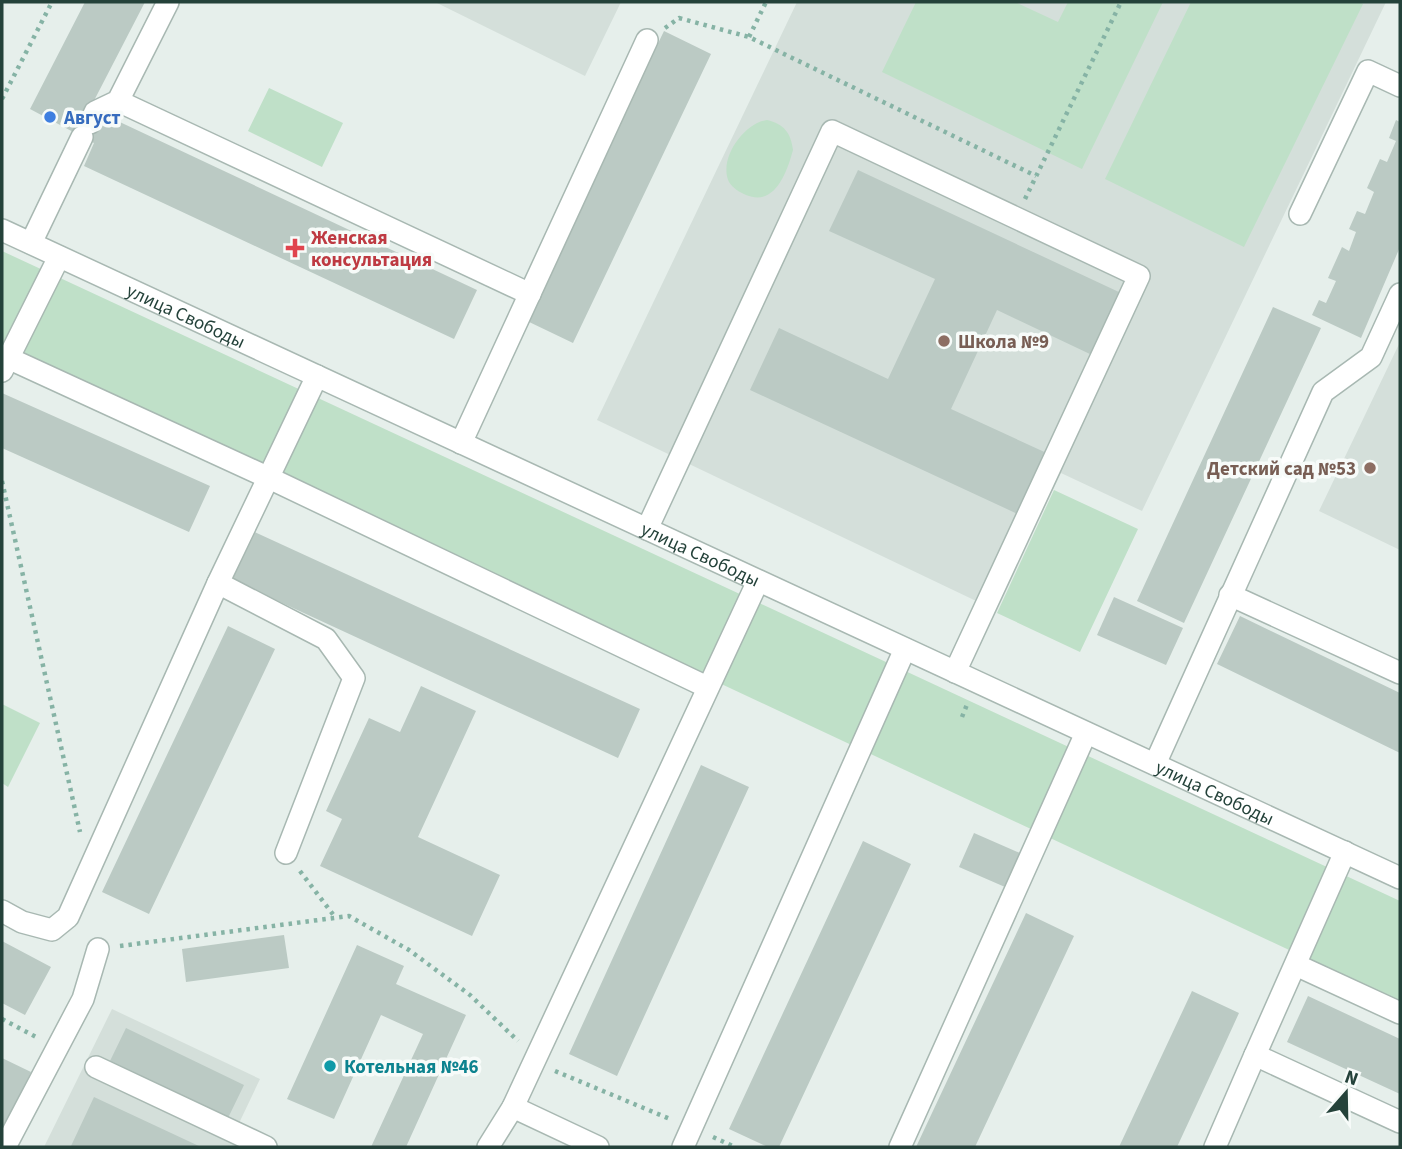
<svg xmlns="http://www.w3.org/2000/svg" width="1402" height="1149" font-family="'Source Sans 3',sans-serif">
<rect width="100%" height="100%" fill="#e6efeb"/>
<path fill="#d4dfda" d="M435 2H621L585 76Z
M797 2H1386L1142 511 1061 473 995 610 597 420Z
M1400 342V550L1319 511Z
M112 1009 260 1079 231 1140 245 1147H44Z"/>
<path fill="#bfe0c8" d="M916 2H1015L1058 22 1068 2H1163L1082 169 882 72Z
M1191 2H1359L1363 4 1244 247 1105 179Z
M269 88 343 123 322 167 248 131Z
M767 120C784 124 791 133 793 150 787 172 775 207 746 195 739 192 733 188 729 182 718 159 744 123 767 120Z
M2 251 1400 901V1002L2 347Z
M1054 490 1138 529 1080 652 997 613Z
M2 704 40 723 8 787 2 783Z"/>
<path fill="#bbcac4" d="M85 2H145L84 120 101 128 107 116 477 290 454 339 84 166 94 143 30 109Z
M664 31 711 54 573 343 525 320Z
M1396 120 1400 122V247L1361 338 1312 315 1319 300 1326 303 1336 281 1328 278 1342 247 1349 251 1356 232 1349 229 1357 211 1365 214 1374 192 1367 188 1380 159 1387 162 1396 141 1389 138Z
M858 170 1121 293 1092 355 997 310 951 409 1051 455 1022 516 750 390 779 328 888 379 935 279 829 231Z
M1273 307 1321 328 1184 623 1137 601Z
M2 393 210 486 189 532 2 448Z
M250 530 640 709 618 758 228 578Z
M1114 597 1183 628 1166 665 1097 635Z
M1240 616 1400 693V753L1217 664Z
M228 626 275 649 149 914 102 892Z
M421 686 476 711 418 837 500 875 472 936 320 866 342 819 326 811 369 718 400 732Z
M701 765 749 787 617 1076 569 1054Z
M974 833 1020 853 1005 887 959 867Z
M863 841 911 864 779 1147H768L729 1129Z
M1026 913 1074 936 975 1147H916Z
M284 935 289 968 186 982 182 949Z
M2 941 51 967 25 1015 2 1003Z
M357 945 404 966 396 984 466 1015 406 1147H371L423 1034 381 1015 334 1119 287 1099Z
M1192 991 1239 1013 1223 1048 1177 1147H1119Z
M1308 996 1400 1039V1094L1287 1042Z
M126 1028 244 1085 228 1118 110 1061Z
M2 1058 31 1072 2 1133Z
M94 1097 201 1147 71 1146Z"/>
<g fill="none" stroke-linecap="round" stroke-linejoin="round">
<defs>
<g id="minor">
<path d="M118 101 530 294"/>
<path d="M90 123 95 112 118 101 168 2"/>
<path d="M1300 214 1368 71 1400 86"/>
<path id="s1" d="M2 230 1400 878"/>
<path d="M31 243 82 137"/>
<path d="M8 358 267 477 707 687"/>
<path d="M2 371 59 257"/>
<path d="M461 443 647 40"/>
<path d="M647 529 832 131 1139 276 955 672"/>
<path d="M218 583 326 639 354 678 286 853"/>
<path d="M1230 595 1400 673"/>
<path d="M1155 764 1323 392 1371 357 1400 294"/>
<path d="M1345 852 1255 1055 1400 1122"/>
<path d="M2 911 22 922 52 930 68 917 218 583 317 376"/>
<path d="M1296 965 1400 1013"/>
<path d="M96 1067 266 1147"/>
<path d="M513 1107 598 1147"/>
<path d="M5 1147 83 999 98 949"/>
<path d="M488 1147 513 1107 758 581"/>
<path d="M683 1147 905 649"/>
<path d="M900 1147 1086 733"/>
<path d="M1215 1147 1255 1055"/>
</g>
</defs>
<use href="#minor" stroke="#a8b8b2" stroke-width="24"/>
<path stroke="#86b3a5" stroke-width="4.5" stroke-dasharray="3.5 5" stroke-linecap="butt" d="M665 28 679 18 749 37 1036 176
M749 37 766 2
M2 99 52 2
M1025 199 1121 2
M2 481 80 832
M962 717 968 702
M300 871 335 917
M120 946 349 916 409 950 470 995 518 1041
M2 1019 38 1038
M555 1071 670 1119
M713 1137 735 1147"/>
<use href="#minor" stroke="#fff" stroke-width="21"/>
</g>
<circle fill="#3f7fe0" stroke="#f7fbf9" stroke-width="2.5" cx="50" cy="117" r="7"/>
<path fill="#e0444e" stroke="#f7fbf9" stroke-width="2.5" d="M291.5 237.5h7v7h7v7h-7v7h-7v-7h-7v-7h7z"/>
<g fill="#8d6e63" stroke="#f7fbf9" stroke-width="2.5">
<circle cx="944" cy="341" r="7"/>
<circle cx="1370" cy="468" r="7"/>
</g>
<circle fill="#0f9aa8" stroke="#f7fbf9" stroke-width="2.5" cx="330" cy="1066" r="7"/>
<g text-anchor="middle" stroke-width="7" stroke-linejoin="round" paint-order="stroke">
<g font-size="19" font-weight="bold" fill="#366cbe" stroke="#f7fbf9" text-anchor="start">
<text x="64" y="124">Август</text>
</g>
<g font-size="19" font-weight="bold" fill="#be3a42" stroke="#f7fbf9" text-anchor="start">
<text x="311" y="244">Женская<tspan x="311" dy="22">консультация</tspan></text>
</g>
<g font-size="19" fill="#24423a" stroke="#f7fbf9">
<text dy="7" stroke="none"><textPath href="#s1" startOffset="203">улица Свободы</textPath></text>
<text dy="7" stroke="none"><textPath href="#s1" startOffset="770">улица Свободы</textPath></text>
<text dy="7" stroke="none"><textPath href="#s1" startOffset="1337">улица Свободы</textPath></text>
</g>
<g font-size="19" font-weight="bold" fill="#785e54" stroke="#f7fbf9" text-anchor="start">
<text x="958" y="348">Школа №9</text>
<text x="1356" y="475" text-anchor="end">Детский сад №53</text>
</g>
<g font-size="19" font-weight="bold" fill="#0d838f" stroke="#f7fbf9" text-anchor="start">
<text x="344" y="1073">Котельная №46</text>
</g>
</g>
<rect width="1402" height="1149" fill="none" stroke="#24423a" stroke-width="7"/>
<g transform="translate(1346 1093) rotate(20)" stroke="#f7fbf9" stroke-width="5" paint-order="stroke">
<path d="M0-5L12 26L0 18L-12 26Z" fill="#24423a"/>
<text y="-10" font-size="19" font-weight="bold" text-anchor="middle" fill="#24423a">N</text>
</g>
</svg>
